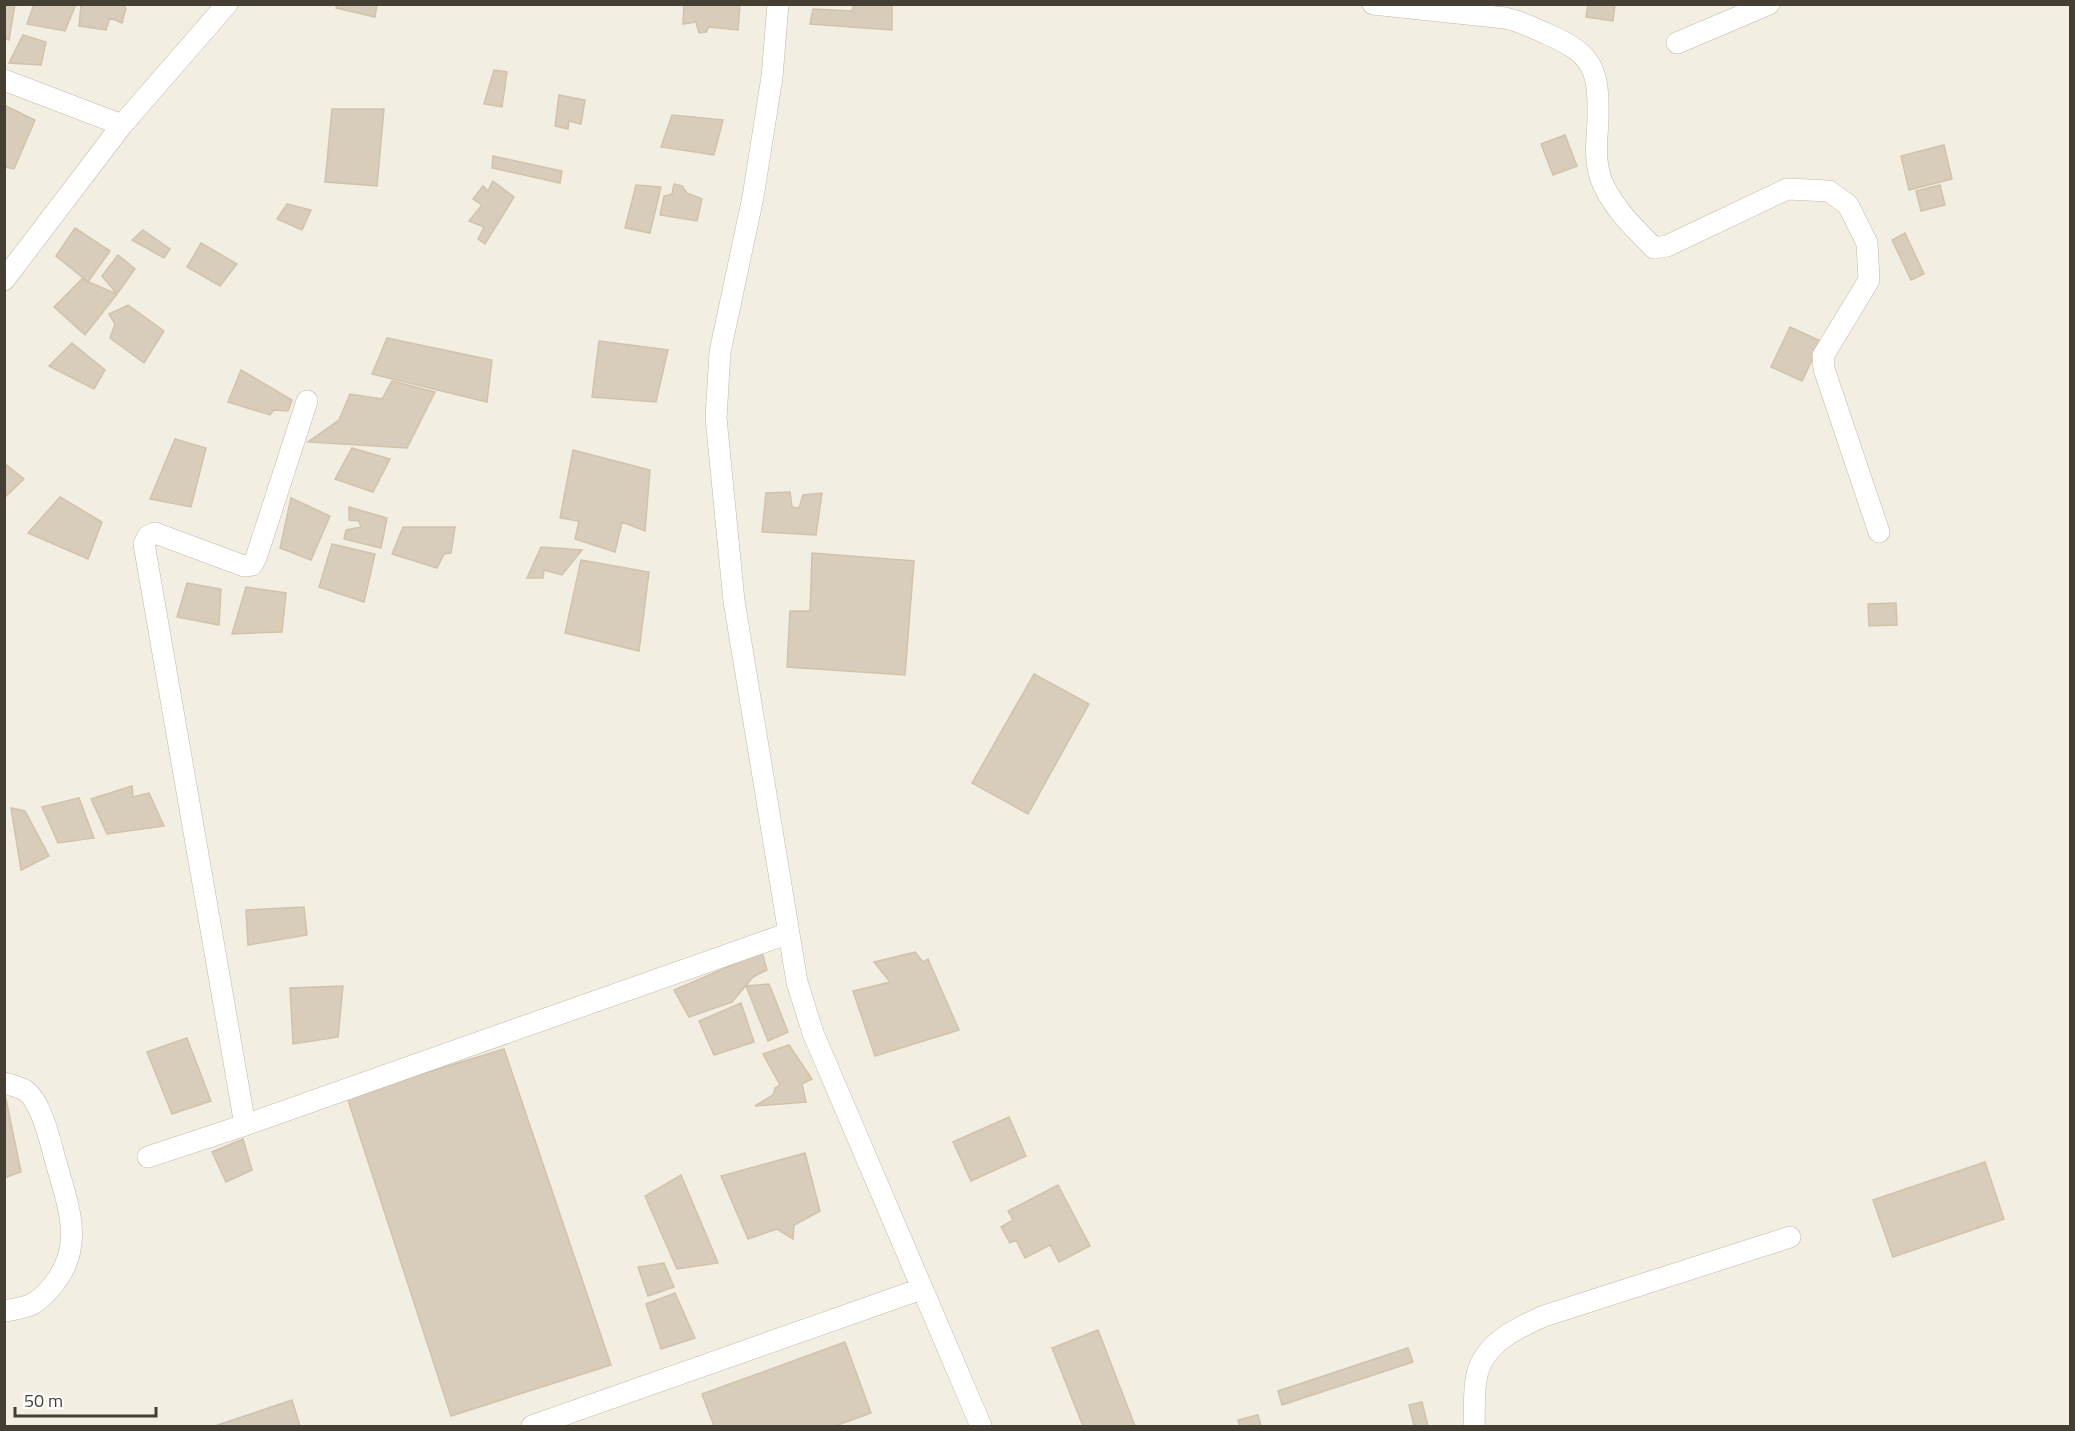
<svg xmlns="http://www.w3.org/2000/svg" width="2075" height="1431" font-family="'Titillium Web',sans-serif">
<rect width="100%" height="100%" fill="#f3eee2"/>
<path fill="#d8cdba" stroke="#d1c3aa" stroke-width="1.5" d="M4 4H15L9 40 4 38Z
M34 4H76L65 31 27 24Z
M81 4H121L126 8 122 23 110 18 106 30 79 26Z
M337 4H377L375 17 336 8Z
M684 4H740L738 30 709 27 706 32 699 33 696 22 683 24Z
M854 4H892V30L810 24 813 9 852 11Z
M1588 4H1615L1613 21 1586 17Z
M23 35 46 42 41 65 9 63Z
M494 70 507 72 502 107 484 104Z
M559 95 585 100 581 124 569 121 568 129 555 126Z
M4 105 35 120 14 169 4 167Z
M332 109H384L377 186 325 182Z
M672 115 723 120 714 155 661 147Z
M1565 135 1577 166 1553 175 1541 144Z
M1944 145 1952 179 1909 190 1901 156Z
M493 156 562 171 560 183 492 168Z
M493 181 514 197 485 244 478 239 484 227 469 221 482 205 473 199 483 186 488 191Z
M674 184 682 186 687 193 702 199 697 221 660 215 664 196 672 194Z
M636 185 661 187 650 233 625 228Z
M1940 185 1945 205 1921 211 1916 191Z
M287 204 311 210 302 230 277 219Z
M75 228 110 251 88 282 56 256Z
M143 230 170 249 164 258 132 240Z
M1905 233 1924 274 1911 280 1892 240Z
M201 243 237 264 220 286 187 267Z
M118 255 135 269 117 294 102 276Z
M82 279 117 294 85 335 54 307Z
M128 305 164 331 144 363 110 338 115 324 109 314Z
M1790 327 1821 341 1802 381 1771 367Z
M387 338 492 360 487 402 372 374Z
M599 341 668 350 656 402 592 397Z
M72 343 105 370 94 389 49 366Z
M241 370 292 400 288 411 274 410 270 415 228 402Z
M392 381 435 392 407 448 308 442 339 420 350 394 382 399Z
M175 439 206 448 191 507 150 499Z
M352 448 390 459 373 492 335 479Z
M573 450 650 470 645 531 622 522 615 552 575 539 579 521 560 518Z
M4 463 24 479 4 498Z
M790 492 792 507 799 508 803 495 822 493 816 535 762 532 766 493Z
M60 497 102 522 88 559 28 533Z
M291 498 330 516 311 560 280 548Z
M349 507 387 518 381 548 344 539 346 530 361 527 359 521 349 520Z
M403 527H455L451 553 444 554 437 568 392 554Z
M332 544 375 554 364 602 319 587Z
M541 547 582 550 562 575 544 570 543 578H527Z
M812 553 914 561 905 675 787 667 790 611H810Z
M581 560 649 572 639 651 565 633Z
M187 583 221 589 219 625 177 617Z
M246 587 286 593 282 632 232 634Z
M1896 603 1897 625 1869 626 1868 604Z
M1034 674 1089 704 1028 814 972 783Z
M132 786 133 797 149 793 164 826 107 834 91 799Z
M79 798 94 838 58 843 42 807Z
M11 808 25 811 49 856 21 870Z
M304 907 307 935 248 945 246 910Z
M762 952 767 970 753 977 732 1002 689 1017 674 990Z
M915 952 923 962 928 959 959 1030 875 1056 853 991 890 982 874 962Z
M769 984 788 1032 768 1041 746 986Z
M343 986 338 1037 293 1044 290 988Z
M741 1003 754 1042 714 1055 699 1021Z
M187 1038 211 1101 172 1114 147 1052Z
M789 1045 812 1079 802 1084 806 1102 755 1106 773 1095 775 1088 780 1085 763 1054Z
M504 1049 611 1365 451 1416 347 1097Z
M4 1099H6L21 1172 4 1178Z
M1009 1117 1026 1156 971 1181 953 1142Z
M243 1139 252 1170 226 1182 212 1152Z
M805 1153 820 1211 794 1225 793 1239 777 1229 748 1239 721 1176Z
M1985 1162 2004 1219 1893 1257 1873 1200Z
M681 1175 718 1263 677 1269 645 1196Z
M1058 1185 1090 1246 1059 1262 1050 1245 1025 1258 1016 1240 1010 1243 1001 1227 1013 1220 1008 1211Z
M664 1263 674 1287 648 1296 638 1267Z
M675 1293 695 1338 661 1349 646 1304Z
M1098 1330 1135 1426H1083L1052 1348Z
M845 1342 871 1413 835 1426H714L702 1394Z
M1408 1348 1413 1362 1282 1405 1278 1391Z
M292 1400 300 1426H215Z
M1422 1402 1428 1426H1414L1409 1405Z
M1258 1415 1261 1425 1240 1426 1238 1420Z"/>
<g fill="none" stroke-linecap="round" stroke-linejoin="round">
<defs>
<path id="street" d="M778 4 772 77 753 197 720 352 716 418 734 601 797 982 813 1033 981 1426
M1373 4 1505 18C1520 21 1533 28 1547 34 1594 54 1599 70 1598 120 1597 140 1594 159 1601 179 1611 206 1634 228 1654 248L1667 246 1787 189 1829 191 1848 205 1867 243 1869 280 1823 356 1824 369 1879 532
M1677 43 1769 4
M4 80 122 125
M4 280 122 125 227 4
M4 1083C12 1085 20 1087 26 1091 43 1104 51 1146 57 1166 69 1208 84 1246 54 1284 37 1305 31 1307 4 1311
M245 1125 144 544 148 536 155 533 244 566 252 565 256 558 307 401
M148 1157 245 1125 789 933
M532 1426 921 1289
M1474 1426C1475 1410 1473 1391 1477 1375 1484 1343 1517 1328 1544 1316L1790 1237"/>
</defs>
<use href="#street" stroke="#c2b9a7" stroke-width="22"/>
<use href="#street" stroke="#fff" stroke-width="21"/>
</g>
<rect width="2075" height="1431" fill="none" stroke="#453e32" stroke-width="12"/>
<path d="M15 1407v9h141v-9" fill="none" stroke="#453e32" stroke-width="3"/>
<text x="24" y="1407" font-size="18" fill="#453e32" stroke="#ffffff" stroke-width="4.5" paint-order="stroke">50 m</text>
</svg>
